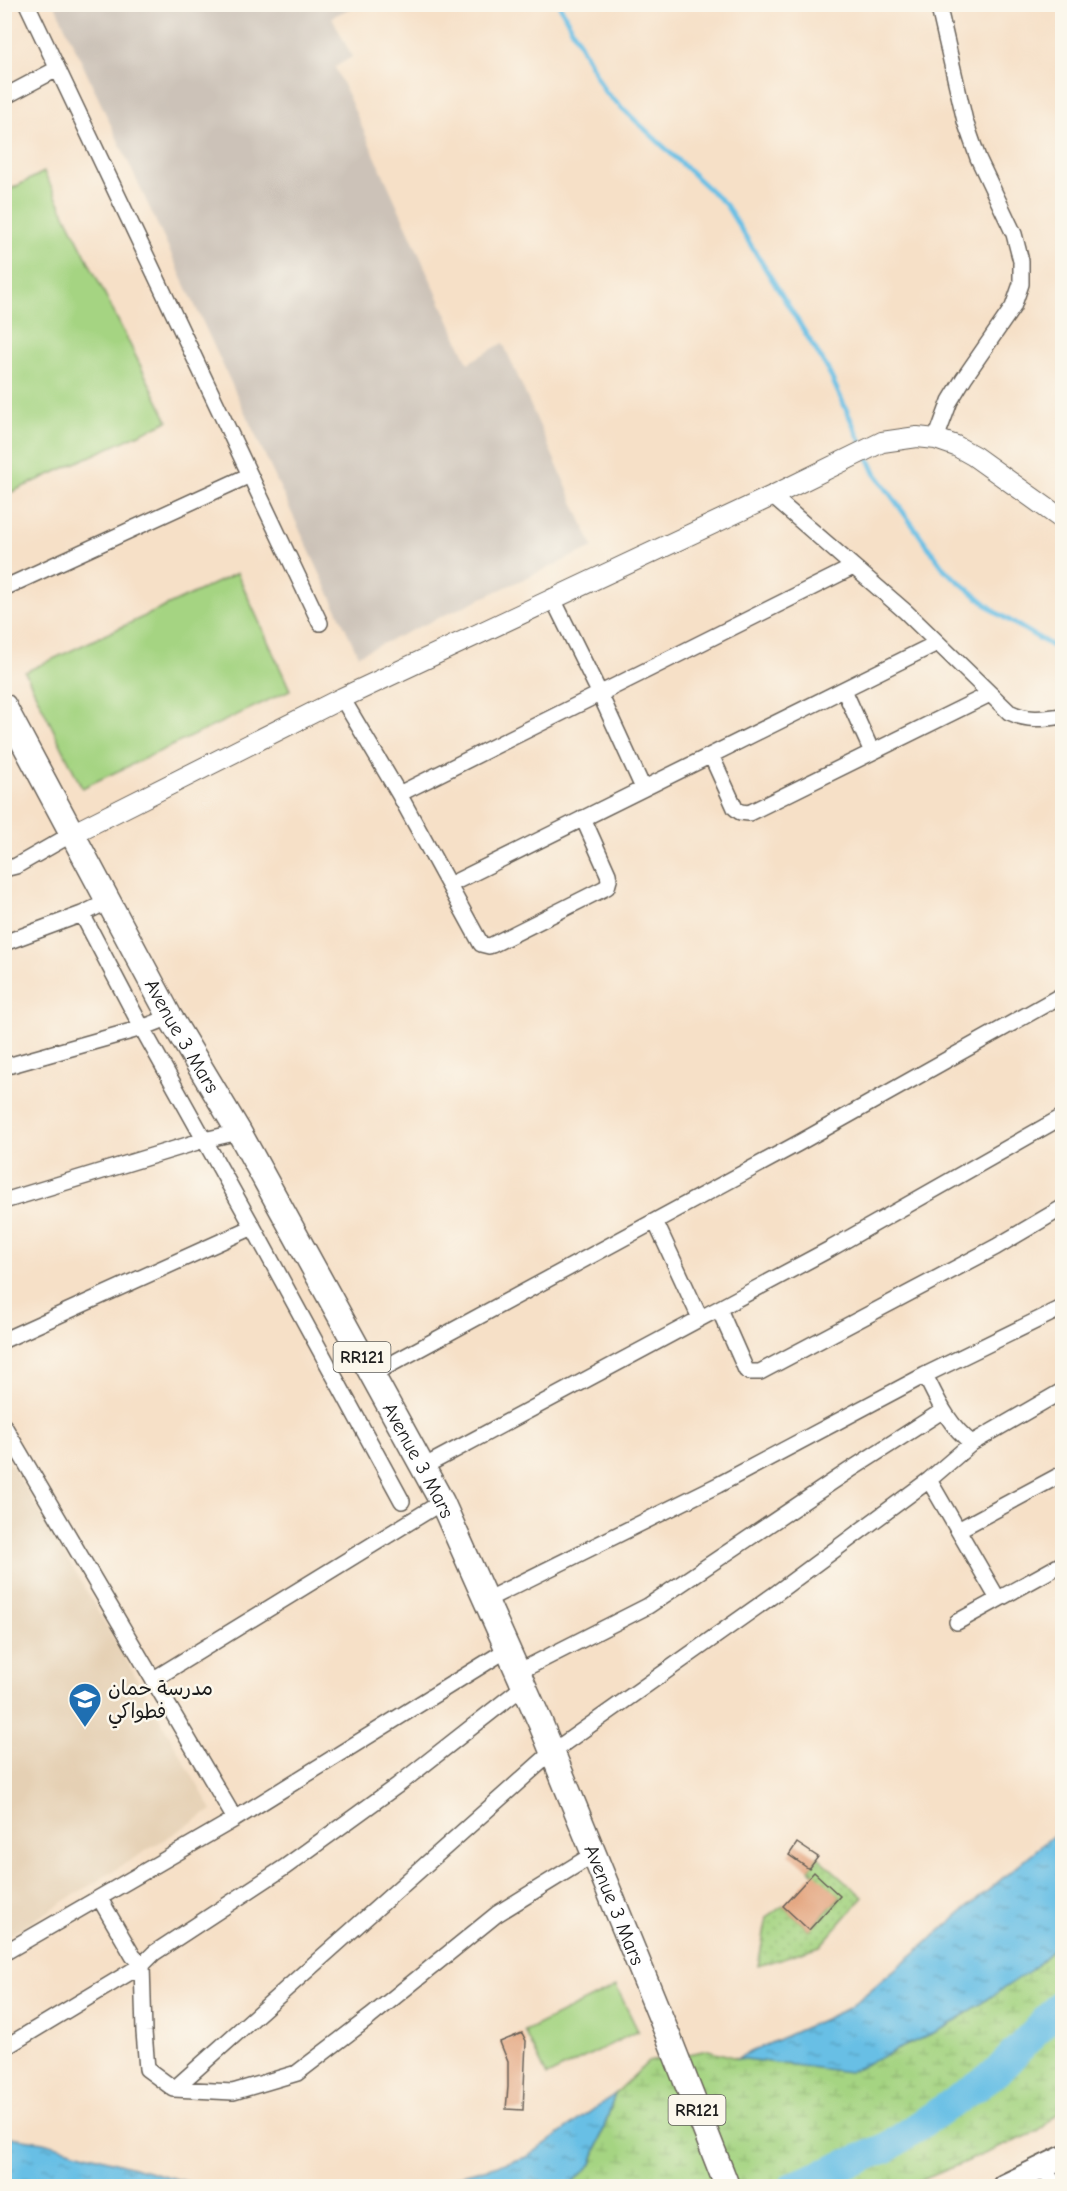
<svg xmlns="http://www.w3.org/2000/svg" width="1067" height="2191" font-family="'Comic Neue','Playpen Sans Arabic',sans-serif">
<defs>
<pattern id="wetland-marsh" width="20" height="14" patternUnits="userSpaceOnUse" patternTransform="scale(1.5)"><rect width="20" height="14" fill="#a5d482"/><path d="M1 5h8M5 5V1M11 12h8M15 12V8" fill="none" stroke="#8db570"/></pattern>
<pattern id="park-dots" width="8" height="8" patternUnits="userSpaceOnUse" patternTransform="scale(1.5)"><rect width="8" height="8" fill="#a5d482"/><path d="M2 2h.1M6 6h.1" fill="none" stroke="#8db570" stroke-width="1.8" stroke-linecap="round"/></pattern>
<pattern id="water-ripples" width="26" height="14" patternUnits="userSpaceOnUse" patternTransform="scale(1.5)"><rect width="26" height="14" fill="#68bfe5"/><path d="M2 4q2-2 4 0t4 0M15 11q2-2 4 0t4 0" fill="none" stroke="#559ab9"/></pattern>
</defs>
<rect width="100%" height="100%" fill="#fbf7ec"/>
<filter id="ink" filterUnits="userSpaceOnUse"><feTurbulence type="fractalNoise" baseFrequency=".0167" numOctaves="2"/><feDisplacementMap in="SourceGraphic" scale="12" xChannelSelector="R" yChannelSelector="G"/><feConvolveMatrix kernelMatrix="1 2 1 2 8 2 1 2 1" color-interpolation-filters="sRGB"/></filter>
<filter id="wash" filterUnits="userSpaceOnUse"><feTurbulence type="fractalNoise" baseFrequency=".008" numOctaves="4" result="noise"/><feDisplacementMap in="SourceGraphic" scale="24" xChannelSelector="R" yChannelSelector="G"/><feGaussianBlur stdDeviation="1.35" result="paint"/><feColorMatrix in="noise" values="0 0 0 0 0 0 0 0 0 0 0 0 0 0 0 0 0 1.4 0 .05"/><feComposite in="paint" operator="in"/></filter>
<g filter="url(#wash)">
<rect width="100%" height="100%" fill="#f6e0c7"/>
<path fill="#e5d0b4" d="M5 1454 89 1595 212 1810 5 1938Z"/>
<path fill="#ccc2b8" d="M55 5H357L332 17 352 57 335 67 468 363 503 343 593 547 358 655Z"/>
<path fill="#a5d482" stroke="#60784f" stroke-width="1.5" d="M44 172 168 421 5 495V192Z
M237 573 290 690 82 788 25 672Z
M616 1986 638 2031 547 2076 525 2031Z"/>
<path fill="url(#wetland-marsh)" stroke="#60784f" stroke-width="1.5" d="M1062 1941V2109L1039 2131 908 2186H568L592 2164 615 2094 648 2062 708 2050 737 2058 1031 1970Z"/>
<path fill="url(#park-dots)" stroke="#60784f" stroke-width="1.5" d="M818 1857 863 1897 820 1946 758 1966 767 1917 783 1906 809 1930 840 1897 809 1869Z"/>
<path fill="url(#water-ripples)" stroke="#426e80" stroke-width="1.5" d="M1062 1828V1941L1031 1970 946 2027 849 2072 737 2058 849 2008Z
M615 2094 592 2164 568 2186H423L527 2157Z
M4 2136 43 2142 195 2184 219 2186H5Z"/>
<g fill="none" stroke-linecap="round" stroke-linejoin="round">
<path stroke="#68bfe5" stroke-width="5" d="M559 4 605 92 726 205 827 368 863 446
M867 455 875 473 945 570 997 613 1062 652"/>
<path stroke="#68bfe5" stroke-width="30" d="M794 2186 888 2147 997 2072 1062 2003"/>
</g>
<g id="blocks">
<path fill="#e4a782" d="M797 1843 818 1857 809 1869 789 1855Z
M814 1872 840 1896 809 1930 783 1906Z
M522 2033 526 2041 523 2110 506 2109 508 2087V2062L500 2042Z"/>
</g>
</g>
<g filter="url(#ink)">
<use href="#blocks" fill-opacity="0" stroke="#686158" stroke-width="1.5"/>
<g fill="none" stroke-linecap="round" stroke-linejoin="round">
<defs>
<path id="minor" d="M27 4 320 623
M4 97 57 69
M936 439 950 401 964 378 1013 307 1021 284V261L1014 234 978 158 965 121 938 4
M772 496 906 612 1009 712C1027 721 1043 719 1062 716
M4 588 250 475
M552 597 600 694 643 788
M844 690 872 752
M342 698 399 794 481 944 489 946 492 945 607 887 609 880 608 874 583 818
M711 755 735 808 740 812 749 813 990 694
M399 794 853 567
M4 869 16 866 72 834
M449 885 937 643
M82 914 142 1028 253 1227 402 1501
M4 943 82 914 109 901
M4 1067 142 1028 170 1017
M4 1201 204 1140 239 1132
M655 1221 700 1318
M719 1309 746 1370 749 1372H760L996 1247 1062 1208
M4 1340 253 1227
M371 1375 797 1144 1062 995
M925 1375C938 1401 948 1425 972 1443
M4 1426 235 1819
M423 1467 830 1249 1062 1117
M929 1480 998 1599
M958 1530 1062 1474
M486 1600 718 1485 925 1375 1062 1308
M957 1622 1062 1564
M518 1672 648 1606 850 1470 942 1411
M154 1679 442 1502
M100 1899 133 1956 142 1965 154 1953 285 1867 398 1785 524 1686
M4 1953 235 1819 508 1649
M4 2048 142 1965 144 2032 147 2069 174 2089 233 2092 297 2073 370 2017 497 1914 594 1854
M174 2089 552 1752 775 1594 929 1480 972 1443 1062 1391
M1043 2168 1056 2186"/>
<path id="tertiary" d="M72 834 342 698 772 496 882 442 917 437 936 439 956 446 974 456 1062 519"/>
<path id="secondary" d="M1004 2186 1062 2158"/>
<g id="primary">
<path id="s1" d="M4 706 170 1017 239 1132 442 1502 540 1722 667 2033 727 2186"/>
</g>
</defs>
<use href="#minor" stroke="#686158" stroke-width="18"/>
<use href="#tertiary" stroke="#686158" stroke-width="22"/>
<use href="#secondary" stroke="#686158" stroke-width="26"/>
<use href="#primary" stroke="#686158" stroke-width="27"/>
<use href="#minor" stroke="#fff" stroke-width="15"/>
<use href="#tertiary" stroke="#fff" stroke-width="20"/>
<use href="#secondary" stroke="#fff" stroke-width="22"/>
<use href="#primary" stroke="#fff" stroke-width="24"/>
</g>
</g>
<defs>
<symbol id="school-pin" viewBox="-11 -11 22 30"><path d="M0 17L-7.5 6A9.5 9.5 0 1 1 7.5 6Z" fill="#1f6fb2" stroke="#fbf7ec"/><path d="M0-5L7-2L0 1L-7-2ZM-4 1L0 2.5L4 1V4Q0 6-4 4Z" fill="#fff"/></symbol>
</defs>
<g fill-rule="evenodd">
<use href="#school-pin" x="66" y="1680" width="38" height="52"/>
</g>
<g text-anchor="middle" stroke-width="5" stroke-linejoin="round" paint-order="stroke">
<g fill="#fbf7ec" stroke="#5f5e5a" stroke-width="1.5">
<rect x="333.5" y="1342" width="57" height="30" rx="4.5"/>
<rect x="668.5" y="2095" width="57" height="30" rx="4.5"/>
</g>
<g font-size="18" font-weight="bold" fill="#1c1c1c">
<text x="362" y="1363">RR121</text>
<text x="697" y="2116">RR121</text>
</g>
<g font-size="20" fill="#1c1c1c" stroke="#fbf7ec">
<text dy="7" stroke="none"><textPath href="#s1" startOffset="375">Avenue 3 Mars</textPath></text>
<text dy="7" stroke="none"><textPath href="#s1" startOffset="861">Avenue 3 Mars</textPath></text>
<text dy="7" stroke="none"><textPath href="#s1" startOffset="1347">Avenue 3 Mars</textPath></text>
</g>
<g font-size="20" fill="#1c1c1c" stroke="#fbf7ec" text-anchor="start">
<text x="108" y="1695">مدرسة حمان<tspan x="108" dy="23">فطواكي</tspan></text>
</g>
</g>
<rect width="1067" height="2191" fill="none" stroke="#fbf7ec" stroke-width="24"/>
</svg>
